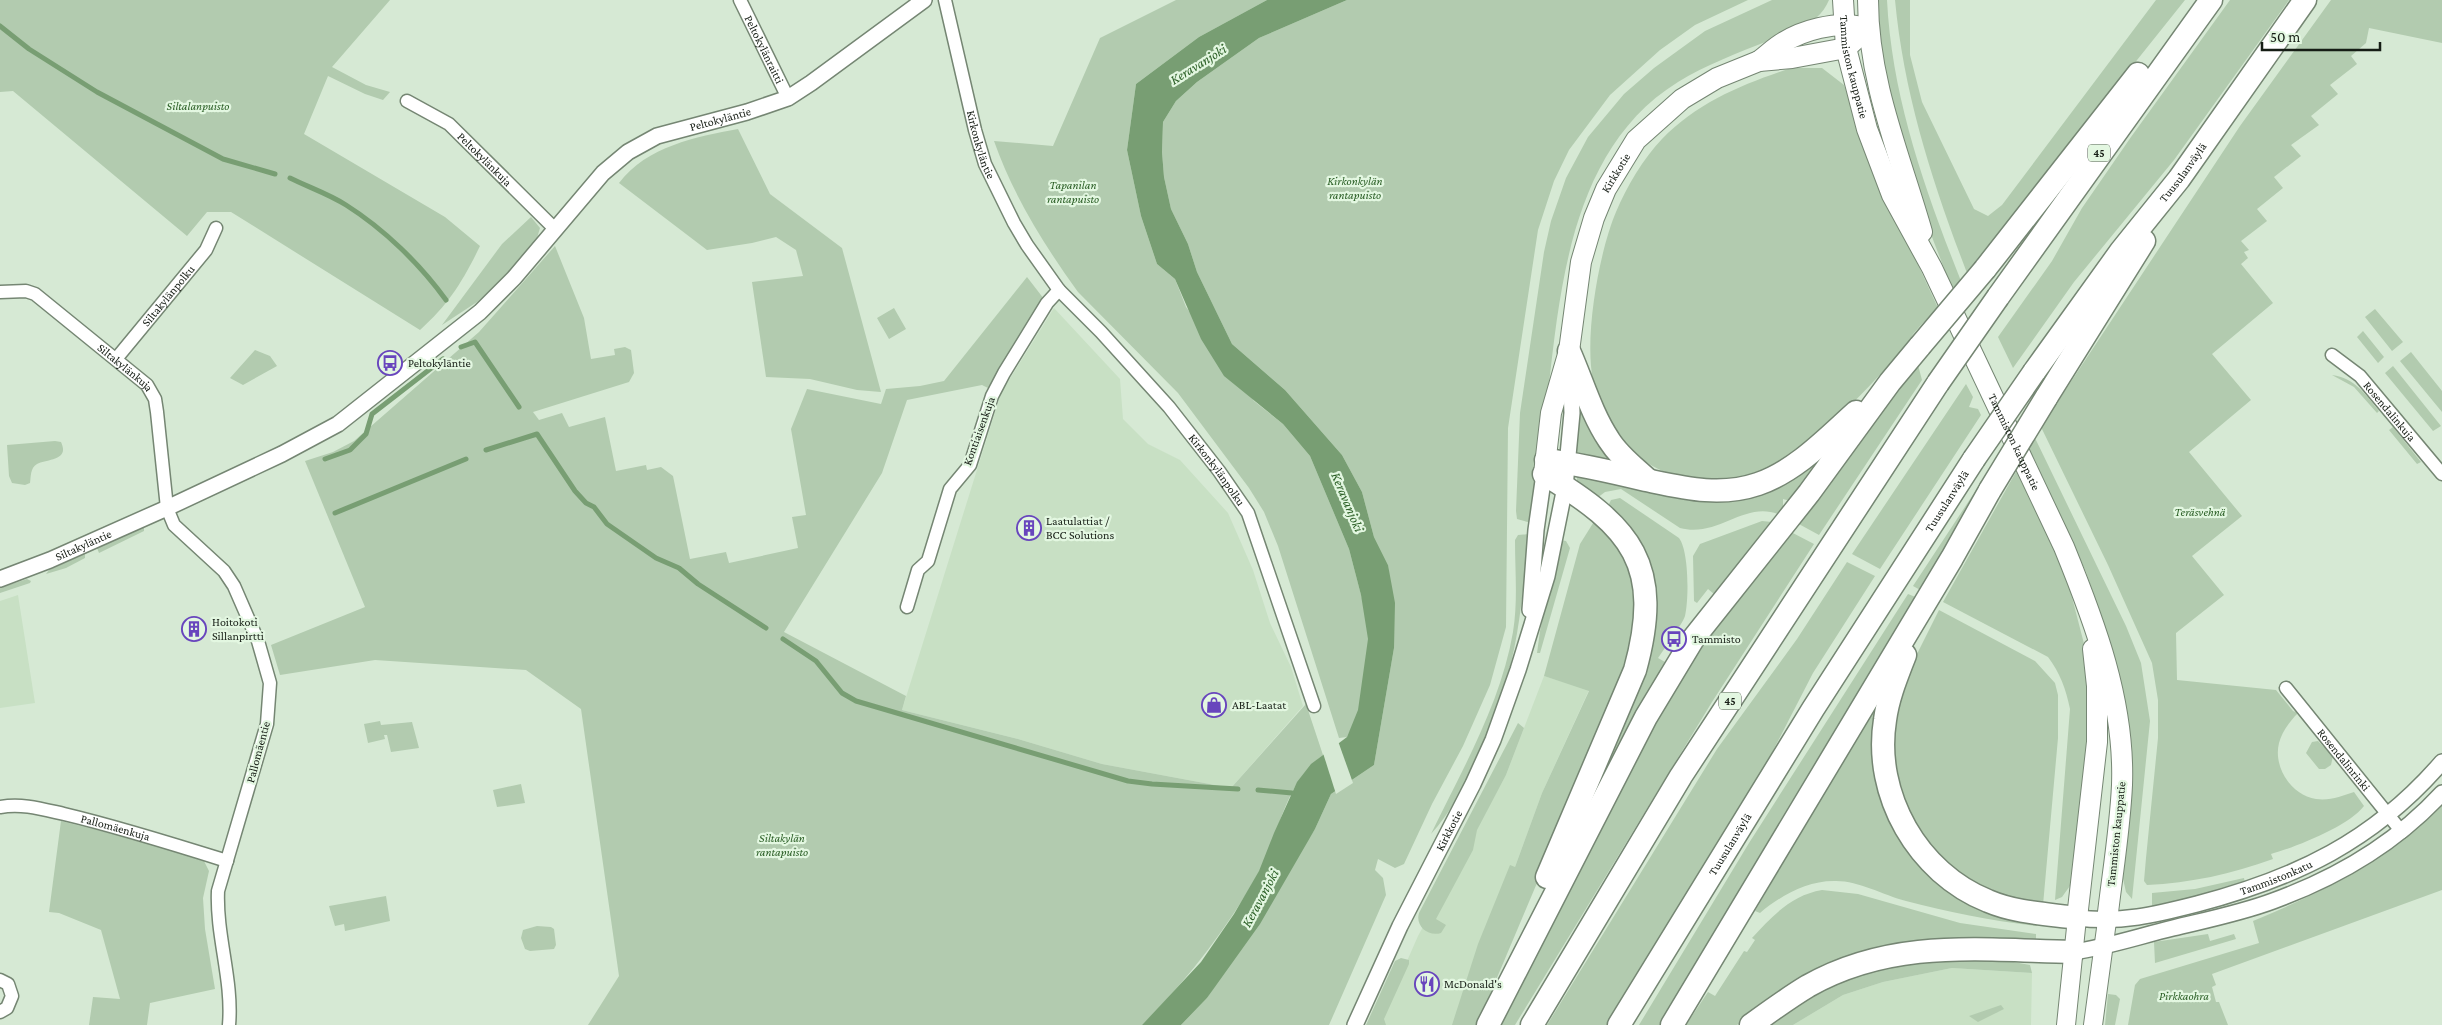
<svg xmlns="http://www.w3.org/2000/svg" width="2442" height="1025" font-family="'Crimson Pro',serif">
<rect width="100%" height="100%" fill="#d6e9d4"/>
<path fill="#c8e0c4" d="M1054 308 1120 379 1123 419 1148 444 1180 460 1228 513 1253 570 1270 623 1291 667 1303 706 1231 788 1102 764 1018 739 902 710 1001 393Z
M18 595 35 703 0 708V601Z
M1544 676 1589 690 1542 793 1457 1025H1379L1418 936 1506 775Z
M1952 968 2032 973 2031 1025H1793L1843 995 1883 982Z"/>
<path fill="#b2cbaf" d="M0 0H390L332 67 366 85 390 92 383 100 365 94 328 76 304 134 445 217 480 246C463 281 449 304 420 330L231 212H207L187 236 13 91 0 92Z
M1176 0H1267L1199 37 1136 84 1127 150 1141 216 1157 264 1175 279 1186 307 1254 401 1283 424 1310 456 1349 549 1370 629 1360 711 1347 737 1339 738 1278 546 1264 512 1249 488 1178 393 1078 292C1044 245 1013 195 994 141L1053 146 1100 38Z
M1347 0H1748L1695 25 1660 50 1610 95 1569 150 1554 181 1538 230 1508 428 1506 627 1490 685 1463 746 1432 804 1404 864 1395 868 1378 859 1375 870 1383 878 1386 895 1329 1025H1181L1207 998 1315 829 1331 794 1374 765 1394 648 1388 565 1374 537 1362 492 1342 455 1285 390 1232 344 1197 272 1188 244 1171 209 1164 177 1162 152 1163 122 1176 101 1197 82 1259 38Z
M1772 0H1829C1826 7 1822 13 1816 18 1802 29 1784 35 1768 41 1737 53 1706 65 1678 82 1576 145 1561 276 1549 384 1543 431 1537 477 1531 523L1517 519 1516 511 1520 413 1544 252 1551 221 1566 178 1588 137 1624 94 1654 68 1705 31Z
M1877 0H1887C1892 98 1925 190 1961 281L1953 291C1916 198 1881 100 1877 0Z
M1895 0H1910V55L1922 102 1974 209 1988 216 2002 205 2156 0H2185L1967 273C1933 184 1904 96 1895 0Z
M2230 0H2289L2174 160 2074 282 2013 368 1998 337 2052 261 2082 208 2131 137Z
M2331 0H2442V43L2369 28 2366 43 2351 56 2357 64 2330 85 2338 94 2311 116 2319 125 2291 145 2301 156 2274 177 2283 188 2257 209 2267 221 2241 241 2249 250 2244 252 2248 258 2241 264 2273 303 2212 354 2251 400 2189 452 2242 516 2192 556 2224 595 2176 633 2177 680 2276 690 2293 711 2298 713C2290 721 2282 732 2279 743 2273 767 2291 795 2316 799 2330 801 2342 796 2354 792L2364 806C2349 826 2296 847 2271 854L2273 859C2232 874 2190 883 2147 885L2144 881 2146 858 2158 738V700L2152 663 2108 565 2041 427 2240 126Z
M1791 68H1822L1844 85 1876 174 1938 308C1930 316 1921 324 1914 333 1909 339 1907 346 1902 351 1864 392 1805 458 1751 476 1728 484 1697 482 1674 475 1632 463 1602 422 1593 380 1584 337 1599 252 1616 212 1627 186 1643 159 1662 139 1698 102 1743 84 1791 68Z
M738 129 770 194 842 248 881 392 857 390 810 379 766 377 752 282 803 276 796 250 776 237 752 243 707 250 619 183C647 146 696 137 738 129Z
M531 217 540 228 537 238 533 244 499 283 477 302 442 325 502 244Z
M555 246 584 318 591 359 615 355 614 349 625 347 631 350 634 373 629 382 533 412 539 420 562 413 569 427 605 417 616 471 646 465 647 470 661 467 673 476 690 559 726 552 729 563 798 548 792 517 806 515 791 429 807 389 881 404 886 389 920 386 944 381 1027 277 1044 299 988 388 982 385 907 400 882 473 784 632 906 696 902 710 1018 739 1102 764 1231 788 1306 704 1323 755C1282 786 1281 833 1258 874 1226 930 1188 979 1142 1025H588L619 976 581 709 526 670 375 660 280 675 271 645 365 607 305 461 333 452 354 441 479 332Z
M894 308 906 329 889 339 877 318Z
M2375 309 2403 342 2392 351 2365 317Z
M2363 331 2384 357 2378 363 2357 337Z
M255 350 270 356 277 366 243 385 230 378Z
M2411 352 2442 391V412L2400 361Z
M1918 365 1922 380 1819 535 1797 523Z
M2393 366 2441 426 2433 431 2385 373Z
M2332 375C2355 378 2365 394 2379 411L2377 413 2354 387Z
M1966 384 1973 397 1969 407 1978 409 1981 415 1880 569 1852 554Z
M1581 403 1617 464 1577 455 1575 452Z
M2393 427 2421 462 2417 464 2389 430Z
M2035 438 2126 626 2141 663 2150 721 2132 899 2126 892 2121 870 2110 643 2086 572 2029 448Z
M55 441 61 442C70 461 47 459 37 464 30 468 31 477 30 483L25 485 12 483 9 476 7 445Z
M1828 454 1790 501 1783 499V509L1778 514C1744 501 1718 538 1680 528L1621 489 1605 492 1597 498 1577 483V475L1682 497Z
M2017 470 2067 578 2089 663V740L2072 883 2062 897 2055 900 2070 709C2066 689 2060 673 2048 657L1943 602Z
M1978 487 1982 489 1922 591 1913 586Z
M1620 498 1679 538C1689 551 1689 599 1685 616 1683 622 1678 628 1675 633L1672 631 1666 640 1669 642 1658 658 1665 662 1580 825 1633 697 1639 542 1627 524 1608 506 1611 500Z
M1595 520 1624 553 1635 594 1636 631 1622 682 1477 1025H1452L1478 944 1510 865 1515 867 1542 793 1589 691 1544 676 1580 544Z
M1762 521 1772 522 1714 594 1708 589 1697 603 1694 601 1693 556 1700 544Z
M144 526V531L99 553 97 548Z
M1789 531 1814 544 1712 702 1515 1025H1497L1623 776 1709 632Z
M1530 534C1523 580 1521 629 1508 674 1500 703 1488 732 1476 759 1464 787 1451 812 1431 834 1462 770 1501 703 1513 632 1518 601 1515 571 1515 540L1518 535Z
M1560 540 1566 541 1570 548 1540 653H1537L1540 631Z
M85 554V558L66 568 46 574 49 570Z
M1847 562 1875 576 1813 673 1761 774 1607 1025H1547L1717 749 1797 639Z
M27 579 31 581 30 583 0 593V588Z
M1908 594 1918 598 1666 1025H1639L1749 843Z
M1939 610 2035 661 2055 683 2058 695V738L2043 905 2016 902 1956 874 1918 833 1895 774 1894 732 1897 702 1908 672Z
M1880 700 1878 720 1918 857 2038 922 2037 926C1992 921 1949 912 1906 901 1883 895 1859 881 1836 881 1808 880 1780 896 1760 913L1755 911 1875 703Z
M380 721 381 725 412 722 419 748 391 752 387 735H384L385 739 368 743 364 724Z
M1518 723 1524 728 1506 775 1477 830 1473 850 1436 919 1446 925 1441 933C1428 937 1415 926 1419 913Z
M2318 741 2333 756 2331 765 2325 769H2319L2306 753 2312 742Z
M521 784 525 803 497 807 493 790Z
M2442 803V890L2212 974 2216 985 2212 987 2216 1002H2219L2228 1025H2128L2135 985 2140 979 2259 943 2253 921C2329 889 2384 863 2442 803Z
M61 821 129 838 204 861 209 871 203 898 205 929 215 989 150 1003 147 1025H89L93 997 120 999 101 930 59 913 49 912Z
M2244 878 2245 884 2240 886 2152 906V893L2195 889Z
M1822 890 1858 894 1960 923 2036 934V939L2016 941H1931L1775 998 1737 1025H1686L1708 992 1715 996 1744 951 1747 952 1755 940 1752 938C1772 916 1792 895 1822 890Z
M386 896 390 921 345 931 344 924 335 926 329 906Z
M537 926 551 927 554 929 556 945 554 949 530 951 525 949 521 938 523 930Z
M2208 934 2210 941 2234 934 2236 939 2155 963 2154 942Z
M1401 958 1409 960V964L1384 1019 1386 1025H1366L1395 961Z
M1956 961H2008L2030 965 2032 973 1952 968 1883 982 1843 995 1793 1025H1767C1800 999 1853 974 1894 967 1914 963 1935 963 1956 961Z
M2108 994 2116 995 2120 999 2115 1025H2105Z
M2001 1005 2004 1009 1978 1022 1969 1016Z"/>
<path fill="#789e73" d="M1267 0H1347L1259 38 1197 82 1176 101 1163 122 1162 152 1164 177 1171 209 1188 244 1197 272 1232 344 1285 390 1342 455 1362 492 1374 537 1388 565 1395 603 1394 648 1374 765 1331 794 1315 829 1260 924 1207 998 1181 1025H1142L1201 962 1234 914 1259 871 1274 833 1297 782 1311 764 1347 737 1358 710 1368 639 1361 595 1349 549 1310 456 1283 424 1224 376 1201 339 1175 279 1157 264 1141 216 1127 150 1136 84 1199 37Z"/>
<path fill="#d6e9d4" d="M1338 741 1353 783 1336 794 1323 753Z"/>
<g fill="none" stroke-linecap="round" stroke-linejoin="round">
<path stroke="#789e73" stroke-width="5" d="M0 26 29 49 97 92 223 159 275 174
M290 178C308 187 329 194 346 205 384 229 420 264 446 300
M461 347 475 342 519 407
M486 450 537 434 575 491 586 503 594 507 607 524 656 558 679 568 698 584 766 628
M325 459 350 450 366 434 372 414 443 359
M335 513 466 459
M783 639 816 661 842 693 856 701 1128 781 1152 784 1238 789
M1258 790 1292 793"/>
<defs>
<g id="minor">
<path id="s1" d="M740 0 788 98"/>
<path id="s2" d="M945 0 975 130 985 164 1014 223 1027 245 1059 290 1101 332 1169 407 1219 471 1248 513 1314 706"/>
<path id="s3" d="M407 101 449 124 554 228"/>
<path id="s4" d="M0 292 26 291 35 294 147 385 155 399 157 412 167 508 174 525 224 571 234 586 258 641 270 683 267 724 218 891C216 936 233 980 229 1025"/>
<path id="s5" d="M2332 355 2360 376 2442 474"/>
<path id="s6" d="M116 359 206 250 216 228"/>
<path d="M907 607 918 570 928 561 950 489 970 465 992 396 1004 373 1047 303 1059 290"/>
<path id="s7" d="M2286 688 2402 832"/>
<path id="s8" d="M0 807C22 803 42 809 64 814 119 827 173 844 227 861"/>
<path d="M0 980 8 984 12 996 7 1008 0 1012"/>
</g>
<g id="tertiary">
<path id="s9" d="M0 579 50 560 167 508 282 454 338 424 480 312 514 278 603 173 628 152 657 136 747 112 788 98 811 83 924 0"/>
<path d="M1530 610 1536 530 1544 474"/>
<path id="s10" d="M2077 918C2122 923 2154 915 2197 904 2296 878 2374 841 2442 762"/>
<path d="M2073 952C2107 947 2140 936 2173 928 2206 920 2241 913 2273 901 2336 878 2396 843 2442 793"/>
<path id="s11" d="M1355 1025 1400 926 1473 784 1493 740 1518 670 1547 576 1565 487 1572 413 1570 364"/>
</g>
<path id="secondary" d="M2066 1025 2077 918
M2093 1025 2107 921"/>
<g id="primary">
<path id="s12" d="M1843 0 1846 48 1867 129 1892 195 1932 268 2064 547C2095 623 2125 702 2122 785 2120 830 2112 876 2107 921"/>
<path d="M1868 0C1868 82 1900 155 1922 232"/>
<path d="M1759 61C1767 55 1775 47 1784 42 1804 30 1834 22 1857 26"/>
<path id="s13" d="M1544 474 1551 413 1569 351 1581 262 1594 218 1606 189 1636 140 1682 99 1717 78 1759 61 1792 58 1846 48 1868 28"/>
<path d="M2077 918 2097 742V686L2093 649"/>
</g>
<g id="motorway">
<path d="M1985 269 2138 74"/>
<path d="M1998 297 2211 0"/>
<path d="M1569 351C1582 380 1591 413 1609 440 1619 456 1634 467 1647 479"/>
<path id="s14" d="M2034 372 2121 251 2179 179 2305 0"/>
<path d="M2046 398 2144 241"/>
<path d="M1546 460C1579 464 1613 472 1646 480 1684 488 1720 497 1758 484 1796 471 1827 438 1856 412"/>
<path d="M1544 474C1632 527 1664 565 1635 670L1547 877"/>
<path d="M1905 655C1897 676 1888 697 1885 720 1873 795 1918 873 1988 901 2016 913 2048 914 2077 918"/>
<path d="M1488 1025 1646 717 1693 639 1809 493 1890 382 1920 346"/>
<path d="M1532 1025 1681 776 1938 383"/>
<path id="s15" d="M1619 1025 1813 709 1974 459"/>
<path d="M1672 1025 1952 558 1990 490"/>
<path d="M1751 1025C1769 1012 1788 998 1808 986 1893 938 1981 950 2073 952"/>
</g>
</defs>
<use href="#minor" stroke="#758673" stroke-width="15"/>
<use href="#tertiary" stroke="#758673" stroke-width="18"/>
<use href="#secondary" stroke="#758673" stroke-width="20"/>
<use href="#primary" stroke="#758673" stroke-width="22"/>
<use href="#motorway" stroke="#758673" stroke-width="25"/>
<use href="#minor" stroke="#fff" stroke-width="12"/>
<use href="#tertiary" stroke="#fff" stroke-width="15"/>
<use href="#secondary" stroke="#fff" stroke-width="18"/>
<use href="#primary" stroke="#fff" stroke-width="20"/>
<use href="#motorway" stroke="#fff" stroke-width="22"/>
<defs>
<path id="motorway-bridge" d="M1920 346 1985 269
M1938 383 1998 297
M1974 459 2034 372
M1990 490 2046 398"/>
</defs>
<use href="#motorway-bridge" stroke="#758673" stroke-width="25" stroke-linecap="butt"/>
<use href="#motorway-bridge" stroke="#fff" stroke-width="22"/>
</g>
<defs>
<symbol id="bus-ring" viewBox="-11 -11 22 22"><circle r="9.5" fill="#e3f7e1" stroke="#6845bd" stroke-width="1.5"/><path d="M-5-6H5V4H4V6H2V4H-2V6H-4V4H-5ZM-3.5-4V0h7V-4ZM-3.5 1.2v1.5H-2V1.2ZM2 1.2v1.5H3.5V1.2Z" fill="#6845bd"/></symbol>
<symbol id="building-ring" viewBox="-11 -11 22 22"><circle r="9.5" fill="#e3f7e1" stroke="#6845bd" stroke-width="1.5"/><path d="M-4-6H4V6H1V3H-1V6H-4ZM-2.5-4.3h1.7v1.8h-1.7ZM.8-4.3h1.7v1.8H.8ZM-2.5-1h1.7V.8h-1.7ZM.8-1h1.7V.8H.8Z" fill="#6845bd"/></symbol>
<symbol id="shop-ring" viewBox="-11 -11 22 22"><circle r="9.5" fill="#e3f7e1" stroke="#6845bd" stroke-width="1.5"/><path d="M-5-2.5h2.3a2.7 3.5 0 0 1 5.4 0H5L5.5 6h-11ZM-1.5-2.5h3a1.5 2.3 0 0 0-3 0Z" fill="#6845bd"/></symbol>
<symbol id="restaurant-ring" viewBox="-11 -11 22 22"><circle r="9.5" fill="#e3f7e1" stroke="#6845bd" stroke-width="1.5"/><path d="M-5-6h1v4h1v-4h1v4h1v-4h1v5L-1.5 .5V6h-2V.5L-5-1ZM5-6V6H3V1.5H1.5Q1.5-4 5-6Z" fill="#6845bd"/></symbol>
</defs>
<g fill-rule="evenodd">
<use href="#bus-ring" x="376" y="349" width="28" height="28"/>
<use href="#building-ring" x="1015" y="514" width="28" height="28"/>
<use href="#building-ring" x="180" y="615" width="28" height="28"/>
<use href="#bus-ring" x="1660" y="625" width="28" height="28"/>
<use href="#shop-ring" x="1200" y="691" width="28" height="28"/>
<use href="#restaurant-ring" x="1413" y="970" width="28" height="28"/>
</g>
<g text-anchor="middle" stroke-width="4.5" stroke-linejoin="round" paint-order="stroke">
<g fill="#e3f7e1" stroke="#545e52" stroke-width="1">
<rect x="2088" y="144.5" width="22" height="17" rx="4"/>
<rect x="1719" y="692.5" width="22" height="17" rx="4"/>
</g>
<g font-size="11" font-weight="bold" fill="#161d15">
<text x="2099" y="157">45</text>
<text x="1730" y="705">45</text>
</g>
<g font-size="12" fill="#161d15" stroke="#e3f7e1">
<text dy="4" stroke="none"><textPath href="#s1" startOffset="55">Peltokylänraitti</textPath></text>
<text dy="4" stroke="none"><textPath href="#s12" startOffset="68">Tammiston kauppatie</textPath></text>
<text dy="4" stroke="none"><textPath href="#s9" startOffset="870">Peltokyläntie</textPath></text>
<text dy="4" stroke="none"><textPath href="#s2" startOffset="149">Kirkonkyläntie</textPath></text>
<text dy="4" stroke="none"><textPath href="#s3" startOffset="98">Peltokylänkuja</textPath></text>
<text dy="4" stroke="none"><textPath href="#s13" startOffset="312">Kirkkotie</textPath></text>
<text dy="4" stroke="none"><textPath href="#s14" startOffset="249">Tuusulanväylä</textPath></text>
<text dy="4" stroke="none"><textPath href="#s6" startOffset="82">Siltakylänpolku</textPath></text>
<text dy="4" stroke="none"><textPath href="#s4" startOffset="152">Siltakylänkuja</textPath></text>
<text dy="4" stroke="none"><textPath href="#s5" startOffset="81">Rosendalinkuja</textPath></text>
<text transform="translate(979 431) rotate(-70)" y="4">Kontiaisenkuja</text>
<text dy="4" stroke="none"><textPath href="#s12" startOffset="478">Tammiston kauppatie</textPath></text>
<text dy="4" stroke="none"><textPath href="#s2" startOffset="555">Kirkonkylänpolku</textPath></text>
<text dy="4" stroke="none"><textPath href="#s15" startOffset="618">Tuusulanväylä</textPath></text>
<text dy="4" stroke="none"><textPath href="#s9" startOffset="90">Siltakyläntie</textPath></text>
<text transform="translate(258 752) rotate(-75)" y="4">Pallomäentie</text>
<text dy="4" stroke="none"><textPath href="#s7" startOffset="92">Rosendalinrinki</textPath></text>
<text dy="4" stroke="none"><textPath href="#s8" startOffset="118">Pallomäenkuja</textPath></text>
<text dy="4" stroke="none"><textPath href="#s11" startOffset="216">Kirkkotie</textPath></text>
<text transform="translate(2116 834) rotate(-84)" y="4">Tammiston kauppatie</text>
<text dy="4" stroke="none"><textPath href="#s15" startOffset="212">Tuusulanväylä</textPath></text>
<text dy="4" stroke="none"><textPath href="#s10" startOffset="205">Tammistonkatu</textPath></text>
</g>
<g font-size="12" font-style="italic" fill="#2a5e25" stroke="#e3f7e1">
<text x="198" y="110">Siltalanpuisto</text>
<text x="1355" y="185">Kirkonkylän<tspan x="1355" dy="14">rantapuisto</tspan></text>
<text x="1073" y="189">Tapanilan<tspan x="1073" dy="14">rantapuisto</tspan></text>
<text x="2200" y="516">Teräsvehnä</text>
<text x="782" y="842">Siltakylän<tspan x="782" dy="14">rantapuisto</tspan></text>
<text x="2184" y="1000">Pirkkaohra</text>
</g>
<g font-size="12" fill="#161d15" stroke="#e3f7e1" text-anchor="start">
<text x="408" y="367">Peltokyläntie</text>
<text x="1046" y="525">Laatulattiat /<tspan x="1046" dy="14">BCC Solutions</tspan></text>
<text x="212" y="626">Hoitokoti<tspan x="212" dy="14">Sillanpirtti</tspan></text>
<text x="1692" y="643">Tammisto</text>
<text x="1232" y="709">ABL-Laatat</text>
<text x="1444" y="988">McDonald's</text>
</g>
<g font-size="14" font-style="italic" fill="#2d6128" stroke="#e3f7e1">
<text transform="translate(1198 64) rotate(-32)" y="5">Keravanjoki</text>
<text transform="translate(1348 502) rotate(67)" y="5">Keravanjoki</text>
<text transform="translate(1260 898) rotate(-62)" y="5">Keravanjoki</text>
</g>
</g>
<path d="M2262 42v8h118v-8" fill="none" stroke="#161d15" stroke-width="2.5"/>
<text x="2270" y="42" font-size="15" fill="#161d15" stroke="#e3f7e1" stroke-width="4" paint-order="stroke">50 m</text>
</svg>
